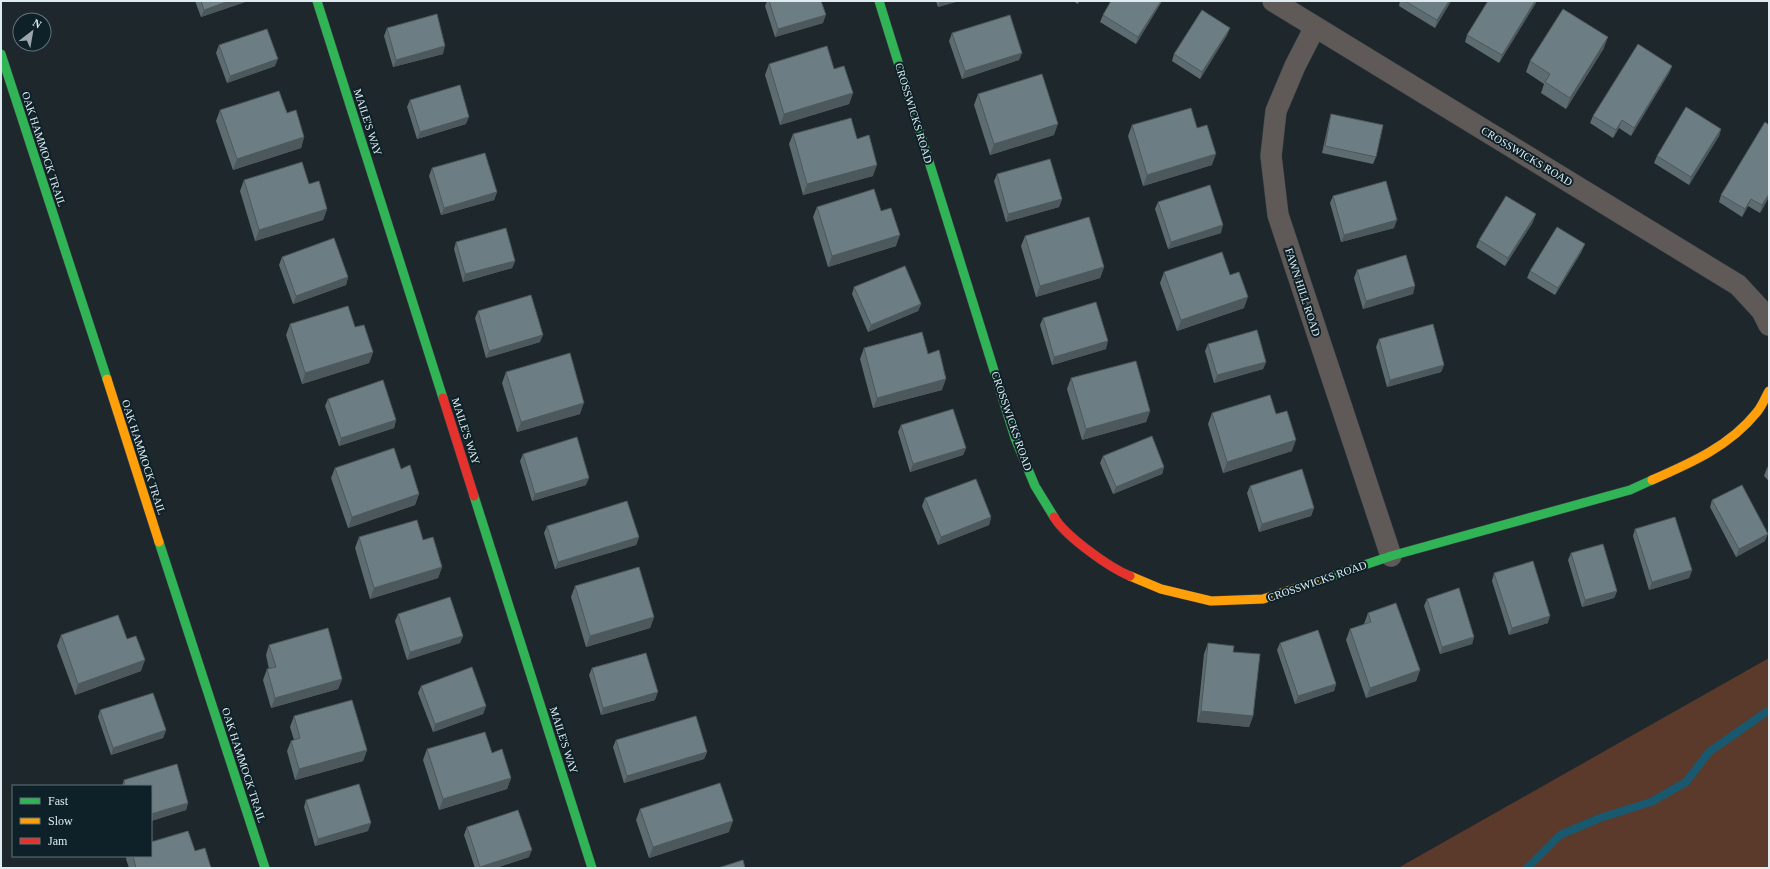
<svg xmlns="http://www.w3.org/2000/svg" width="1770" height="869" font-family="Georgia,serif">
<rect width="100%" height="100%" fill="#1e282c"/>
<path fill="#5b392b" d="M1769 658V868H1398Z"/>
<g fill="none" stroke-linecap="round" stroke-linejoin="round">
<path stroke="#19596f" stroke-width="8" d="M1527 868 1560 835 1600 818 1651 802 1686 782 1709 752 1769 710"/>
<defs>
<path id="street" d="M1273 1 1738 285 1762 311 1769 325
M1315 27 1295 66 1276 111 1271 156 1278 215 1391 556"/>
<path id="fast" d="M317 1 443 398
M879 1 1015 438 1035 486 1054 517
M1 54 107 379
M474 496 592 868
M159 542 265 868
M1326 578 1391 556 1630 490 1652 480"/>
<path id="slow" d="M107 379 159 542
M1652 480C1691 463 1730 446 1757 412 1762 406 1765 398 1769 391
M1130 576 1161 589 1211 601 1263 599 1326 578"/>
<path id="jam" d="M443 398 474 496
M1054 517C1065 536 1110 568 1130 576"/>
</defs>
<use href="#street" stroke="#3a4247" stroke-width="22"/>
<use href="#fast" stroke="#3a4247" stroke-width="10"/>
<use href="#slow" stroke="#3a4247" stroke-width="10"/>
<use href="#jam" stroke="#3a4247" stroke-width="10"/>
<use href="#street" stroke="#5f5a58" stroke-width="21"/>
<use href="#fast" stroke="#30b455" stroke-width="9"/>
<use href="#slow" stroke="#ff9f0a" stroke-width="9"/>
<use href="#jam" stroke="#e5322d" stroke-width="9"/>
</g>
<path fill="#5d6c71" d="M195 1H248L201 17Z
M767 1H821L823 23 775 37 765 6Z
M936 1H959L938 7Z
M1073 1H1079L1078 4Z
M1111 1H1162L1136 44 1100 22 1103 15Z
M1400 1H1451L1435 28 1399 6Z
M1488 1H1537L1499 63 1465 42 1467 35Z
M387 28 443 54 393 67 384 36Z
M1230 28 1227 35 1200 79 1172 61 1174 54Z
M952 33 1022 53 1019 60 962 79 949 41Z
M219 45 275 66 227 83 216 53Z
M1604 48 1566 109 1541 93 1544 84 1526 72 1530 61Z
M769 64 834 69 853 93 849 104 780 125 765 75Z
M1672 66 1669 73 1631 136 1619 128 1613 138 1590 123 1593 116Z
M978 94 1054 135 990 155 974 105Z
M410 100 466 124 417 139 407 107Z
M220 110 287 113 304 137 301 148 233 170 216 121Z
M1331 114 1376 157 1373 164 1322 153 1329 121Z
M1132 125 1197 128 1212 165 1143 186 1128 136Z
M1769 125V197L1760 213 1748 206 1742 217 1719 202 1721 195Z
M1721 129 1719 136 1689 185 1654 163 1657 156Z
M793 134 857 139 873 176 803 195 789 144Z
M432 168 497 192 494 200 441 215 429 176Z
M997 174 1062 199 1059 207 1006 222 994 181Z
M244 180 309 184 327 209 323 220 255 241 240 191Z
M1333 196 1394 228 1341 242 1330 203Z
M1158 202 1221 233 1168 249 1155 209Z
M817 207 881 211 896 246 828 267 813 217Z
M1533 222 1505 266 1476 247 1479 240Z
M1025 236 1104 267 1100 278 1036 297 1021 246Z
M456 242 515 261 512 268 463 282 454 249Z
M1582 251 1555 295 1527 278 1530 271Z
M282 257 348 277 346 285 293 304 279 265Z
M1357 270 1413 294 1363 309 1354 278Z
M1164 272 1230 275 1244 308 1177 331 1160 283Z
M854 287 921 304 918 311 868 332 852 294Z
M478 311 540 342 486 358 475 318Z
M1043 318 1106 349 1052 365 1040 325Z
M290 324 355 327 373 352 369 363 302 384 286 335Z
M1379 339 1444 365 1441 372 1387 387 1376 347Z
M1208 344 1266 362 1263 369 1214 383 1205 351Z
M864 348 928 354 942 390 873 408 860 359Z
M506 372 580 414 517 432 502 383Z
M1071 378 1150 411 1146 422 1082 440 1067 389Z
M328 399 396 420 394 428 339 446 325 406Z
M1212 413 1292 451 1223 473 1208 424Z
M901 425 966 448 963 455 910 472 898 432Z
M523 454 586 485 532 501 520 461Z
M1103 456 1164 467 1162 474 1113 494 1100 463Z
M1769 466V481L1764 476 1767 468Z
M335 468 401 469 419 494 415 505 348 528 331 478Z
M1250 486 1314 508 1311 516 1259 532 1247 493Z
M925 498 991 517 989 525 938 545 922 506Z
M1712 500 1765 541 1736 557 1710 507Z
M547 526 639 537 636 545 555 569 544 533Z
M1635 529 1692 570 1689 578 1649 590 1633 536Z
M359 537 423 540 442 567 438 578 370 599 355 548Z
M1571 553 1617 591 1614 598 1582 607 1568 560Z
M1494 573 1548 623 1509 635 1492 581Z
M575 586 654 617 650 628 586 647 571 597Z
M1427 599 1474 637 1472 644 1440 654 1424 606Z
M1368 613 1420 670 1416 681 1366 698 1346 640 1350 629 1364 624Z
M398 614 463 636 460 643 407 660 395 621Z
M61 635 127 639 141 671 75 695 57 646Z
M1208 643 1233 652 1253 716 1249 727 1197 722 1204 654Z
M1280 643 1336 684 1334 691 1295 704 1277 650Z
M269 645 342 679 338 689 271 708 263 680 267 669H269L266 655Z
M592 668 655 700 601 715 589 675Z
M421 686 486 706 483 714 433 732 418 693Z
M100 710 166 730 163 738 111 755 98 717Z
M294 716 367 750 363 761 295 780 287 751 291 741 294 740 290 727Z
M616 740 707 752 704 759 624 783 613 747Z
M427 749 492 753 511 778 507 789 439 810 423 760Z
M177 764 188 803 186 810 151 821V786H122L124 780Z
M306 800 368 831 315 846 304 807Z
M640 809 729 832 649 858 636 820Z
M467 827 529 857 496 868H475L464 835Z
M195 851 211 868H129L126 859 127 856H151Z"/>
<path fill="#4c585c" d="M229 1H248L201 17 204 10Z
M940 1H959L938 7Z
M1161 1H1162L1136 44 1138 37Z
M1449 1H1451L1435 28 1437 20Z
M1535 1H1537L1499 63 1502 55Z
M826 15 823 23 775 37 778 29Z
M1230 28 1227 35 1200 79 1202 72Z
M1608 37 1604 48 1566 109 1570 98Z
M445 46 443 54 393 67 396 60Z
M1022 53 1019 60 962 79 965 71Z
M278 59 275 66 227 83 230 76Z
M1672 66 1669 73 1631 136 1634 128Z
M853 93 849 104 780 125 784 114Z
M469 117 466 124 417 139 420 132Z
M1622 120 1619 128 1613 138 1616 130Z
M1058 124 1054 135 990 155 994 144Z
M1721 129 1719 136 1689 185 1691 177Z
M304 137 301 148 233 170 237 159Z
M1216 154 1212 165 1143 186 1147 175Z
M877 165 873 176 803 195 807 184Z
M497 192 494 200 441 215 444 208Z
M1769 194V197L1760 213 1762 205Z
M1062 199 1059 207 1006 222 1008 214Z
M1751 199 1748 206 1742 217 1745 209Z
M327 209 323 220 255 241 259 230Z
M1536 214 1533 222 1505 266 1508 258Z
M1397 220 1394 228 1341 242 1344 235Z
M1223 225 1221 233 1168 249 1171 242Z
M900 235 896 246 828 267 832 256Z
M1585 244 1582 251 1555 295 1558 288Z
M515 261 512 268 463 282 465 274Z
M1104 267 1100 278 1036 297 1040 286Z
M348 277 346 285 293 304 296 296Z
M1415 286 1413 294 1363 309 1366 301Z
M1248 297 1244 308 1177 331 1181 320Z
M921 304 918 311 868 332 871 325Z
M543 335 540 342 486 358 489 351Z
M1108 341 1106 349 1052 365 1054 357Z
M373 352 369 363 302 384 305 373Z
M1266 362 1263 369 1214 383 1217 375Z
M1444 365 1441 372 1387 387 1390 380Z
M946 379 942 390 873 408 877 398Z
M584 403 580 414 517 432 521 422Z
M1150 411 1146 422 1082 440 1086 429Z
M396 420 394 428 339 446 341 438Z
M1296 440 1292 451 1223 473 1227 462Z
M966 448 963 455 910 472 913 464Z
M1164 467 1162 474 1113 494 1116 487Z
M589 478 586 485 532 501 535 494Z
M419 494 415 505 348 528 352 517Z
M1314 508 1311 516 1259 532 1262 524Z
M991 517 989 525 938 545 941 537Z
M1768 534 1765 541 1736 557 1739 549Z
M639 537 636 545 555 569 558 562Z
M442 567 438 578 370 599 374 588Z
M1692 570 1689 578 1649 590 1652 582Z
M1617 591 1614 598 1582 607 1585 600Z
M1550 616 1548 623 1509 635 1512 628Z
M654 617 650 628 586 647 590 636Z
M463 636 460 643 407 660 410 652Z
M1474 637 1472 644 1440 654 1442 647Z
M145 660 141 671 75 695 78 684Z
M1420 670 1416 681 1366 698 1370 688Z
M342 679 338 689 271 708 275 698Z
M1336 684 1334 691 1295 704 1298 696Z
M658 692 655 700 601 715 603 708Z
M486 706 483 714 433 732 435 724Z
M1201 711 1253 716 1249 727 1197 722Z
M166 730 163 738 111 755 113 748Z
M367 750 363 761 295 780 299 769Z
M707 752 704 759 624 783 627 776Z
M511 778 507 789 439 810 443 799Z
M188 803 186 810 151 821V814Z
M733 821 729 832 649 858 653 847Z
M371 823 368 831 315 846 318 839Z
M532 850 529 857 496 868H480V867Z"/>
<path fill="#6c7d83" stroke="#4c585c" d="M201 1H229L204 10Z
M769 1H821L826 15 778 29Z
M1111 1H1161L1138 37 1103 15Z
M1405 1H1449L1437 20Z
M1488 1H1535L1502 55 1467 35Z
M1563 9 1608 37 1570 98 1545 82 1550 74 1530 61Z
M1202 10 1230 28 1202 72 1174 54Z
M437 14 445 46 396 60 387 28Z
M1010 15 1022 53 965 71 952 33Z
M267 29 278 59 230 76 219 45Z
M1638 44 1672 66 1634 128 1622 120 1616 130 1593 116Z
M827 46 834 69 844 66 853 93 784 114 769 64Z
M1042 74 1058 124 994 144 978 94Z
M460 85 469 117 420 132 410 100Z
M279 91 287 113 296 110 304 137 237 159 220 110Z
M1686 107 1721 129 1691 177 1657 156Z
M1191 108 1197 128 1207 125 1216 154 1147 175 1132 125Z
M1331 114 1383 125 1376 157 1325 146Z
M851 118 857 139 869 135 877 165 807 184 793 134Z
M1765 122 1769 125V194L1762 205 1751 199 1745 209 1721 195Z
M485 153 497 192 444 208 432 168Z
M1050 159 1062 199 1008 214 997 174Z
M302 162 309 184 319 181 327 209 259 230 244 180Z
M1386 181 1397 220 1344 235 1333 196Z
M1210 185 1223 225 1171 242 1158 202Z
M874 189 881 211 891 208 900 235 832 256 817 207Z
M1506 196 1536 214 1508 258 1479 240Z
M1089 217 1104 267 1040 286 1025 236Z
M1557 227 1585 244 1558 288 1530 271Z
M506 228 515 261 465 274 456 242Z
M334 238 348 277 296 296 282 257Z
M1222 252 1230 275 1239 272 1248 297 1181 320 1164 272Z
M1406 255 1415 286 1366 301 1357 270Z
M905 266 921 304 871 325 854 287Z
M531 295 543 335 489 351 478 311Z
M1096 302 1108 341 1054 357 1043 318Z
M348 306 355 327 364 325 373 352 305 373 290 324Z
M1433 324 1444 365 1390 380 1379 339Z
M1257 330 1266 362 1217 375 1208 344Z
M922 332 928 354 939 350 946 379 877 398 864 348Z
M570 353 584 403 521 422 506 372Z
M1136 361 1150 411 1086 429 1071 378Z
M383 380 396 420 341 438 328 399Z
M1270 395 1276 414 1287 411 1296 440 1227 462 1212 413Z
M953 409 966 448 913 464 901 425Z
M1152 436 1164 467 1116 487 1103 456Z
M577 437 589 478 535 494 523 454Z
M394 448 401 469 410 465 419 494 352 517 335 468Z
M1769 466V471L1767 468Z
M1302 469 1314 508 1262 524 1250 486Z
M976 479 991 517 941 537 925 498Z
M1742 485 1768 534 1739 549 1712 500Z
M627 501 639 537 558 562 547 526Z
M1675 517 1692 570 1652 582 1635 529Z
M417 520 423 540 433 537 442 567 374 588 359 537Z
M1603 544 1617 591 1585 600 1571 553Z
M1533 561 1550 616 1512 628 1494 573Z
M639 567 654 617 590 636 575 586Z
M1459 588 1474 637 1442 647 1427 599Z
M450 597 463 636 410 652 398 614Z
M1396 603 1420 670 1370 688 1350 629 1371 622 1368 613Z
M118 615 127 639 136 636 145 660 78 684 61 635Z
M328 628 342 679 275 698 267 669 276 667 269 645Z
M1318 630 1336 684 1298 696 1280 643Z
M1208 643 1234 646 1233 652 1260 654 1253 716 1201 711Z
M646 653 658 692 603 708 592 668Z
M472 667 486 706 435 724 421 686Z
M153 693 166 730 113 748 100 710Z
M352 700 367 750 299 769 291 741 300 738 294 716Z
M696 716 707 752 627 776 616 740Z
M485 732 492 753 502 749 511 778 443 799 427 749Z
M177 764 188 803 151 814V786H125L124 780Z
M720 783 733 821 653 847 640 809Z
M359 784 371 823 318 839 306 800Z
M518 810 532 850 480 867 467 827Z
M188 831 195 851 205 848 211 868H136L133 856H151V842Z
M743 860 745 868H718Z"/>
<g text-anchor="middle" stroke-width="4" stroke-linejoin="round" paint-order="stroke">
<g font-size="11" fill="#dfebf0" stroke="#0e2128">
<text transform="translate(914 113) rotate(73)" y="4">CROSSWICKS ROAD</text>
<text transform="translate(368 122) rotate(72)" y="4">MAILE'S WAY</text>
<text transform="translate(44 149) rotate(72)" y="4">OAK HAMMOCK TRAIL</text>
<text transform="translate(1527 156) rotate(31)" y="4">CROSSWICKS ROAD</text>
<text transform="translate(1303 292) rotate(72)" y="4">FAWN HILL ROAD</text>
<text transform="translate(1012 421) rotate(71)" y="4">CROSSWICKS ROAD</text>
<text transform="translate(466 431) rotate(72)" y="4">MAILE'S WAY</text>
<text transform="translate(144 457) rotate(72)" y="4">OAK HAMMOCK TRAIL</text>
<text transform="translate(1317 581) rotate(-19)" y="4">CROSSWICKS ROAD</text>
<text transform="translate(564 740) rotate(72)" y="4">MAILE'S WAY</text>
<text transform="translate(244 765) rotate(72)" y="4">OAK HAMMOCK TRAIL</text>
</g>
</g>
<rect width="1770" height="869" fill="none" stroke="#dfebf0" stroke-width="4"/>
<rect x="12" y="785" width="140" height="72" fill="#0e2128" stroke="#627278"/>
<rect x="20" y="798" width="20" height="6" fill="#30b455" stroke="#627278"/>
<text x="48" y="805" font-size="12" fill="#dfebf0">Fast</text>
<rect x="20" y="818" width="20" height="6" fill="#ff9f0a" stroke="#627278"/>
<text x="48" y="825" font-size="12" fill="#dfebf0">Slow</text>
<rect x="20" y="838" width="20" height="6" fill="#e5322d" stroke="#627278"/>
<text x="48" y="845" font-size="12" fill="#dfebf0">Jam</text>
<g transform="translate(32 32) rotate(31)"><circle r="19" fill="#0e2128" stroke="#627278"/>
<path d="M0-3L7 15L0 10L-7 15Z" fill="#9ba7ab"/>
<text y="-6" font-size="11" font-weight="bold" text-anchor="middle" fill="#dfebf0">N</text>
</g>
</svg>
